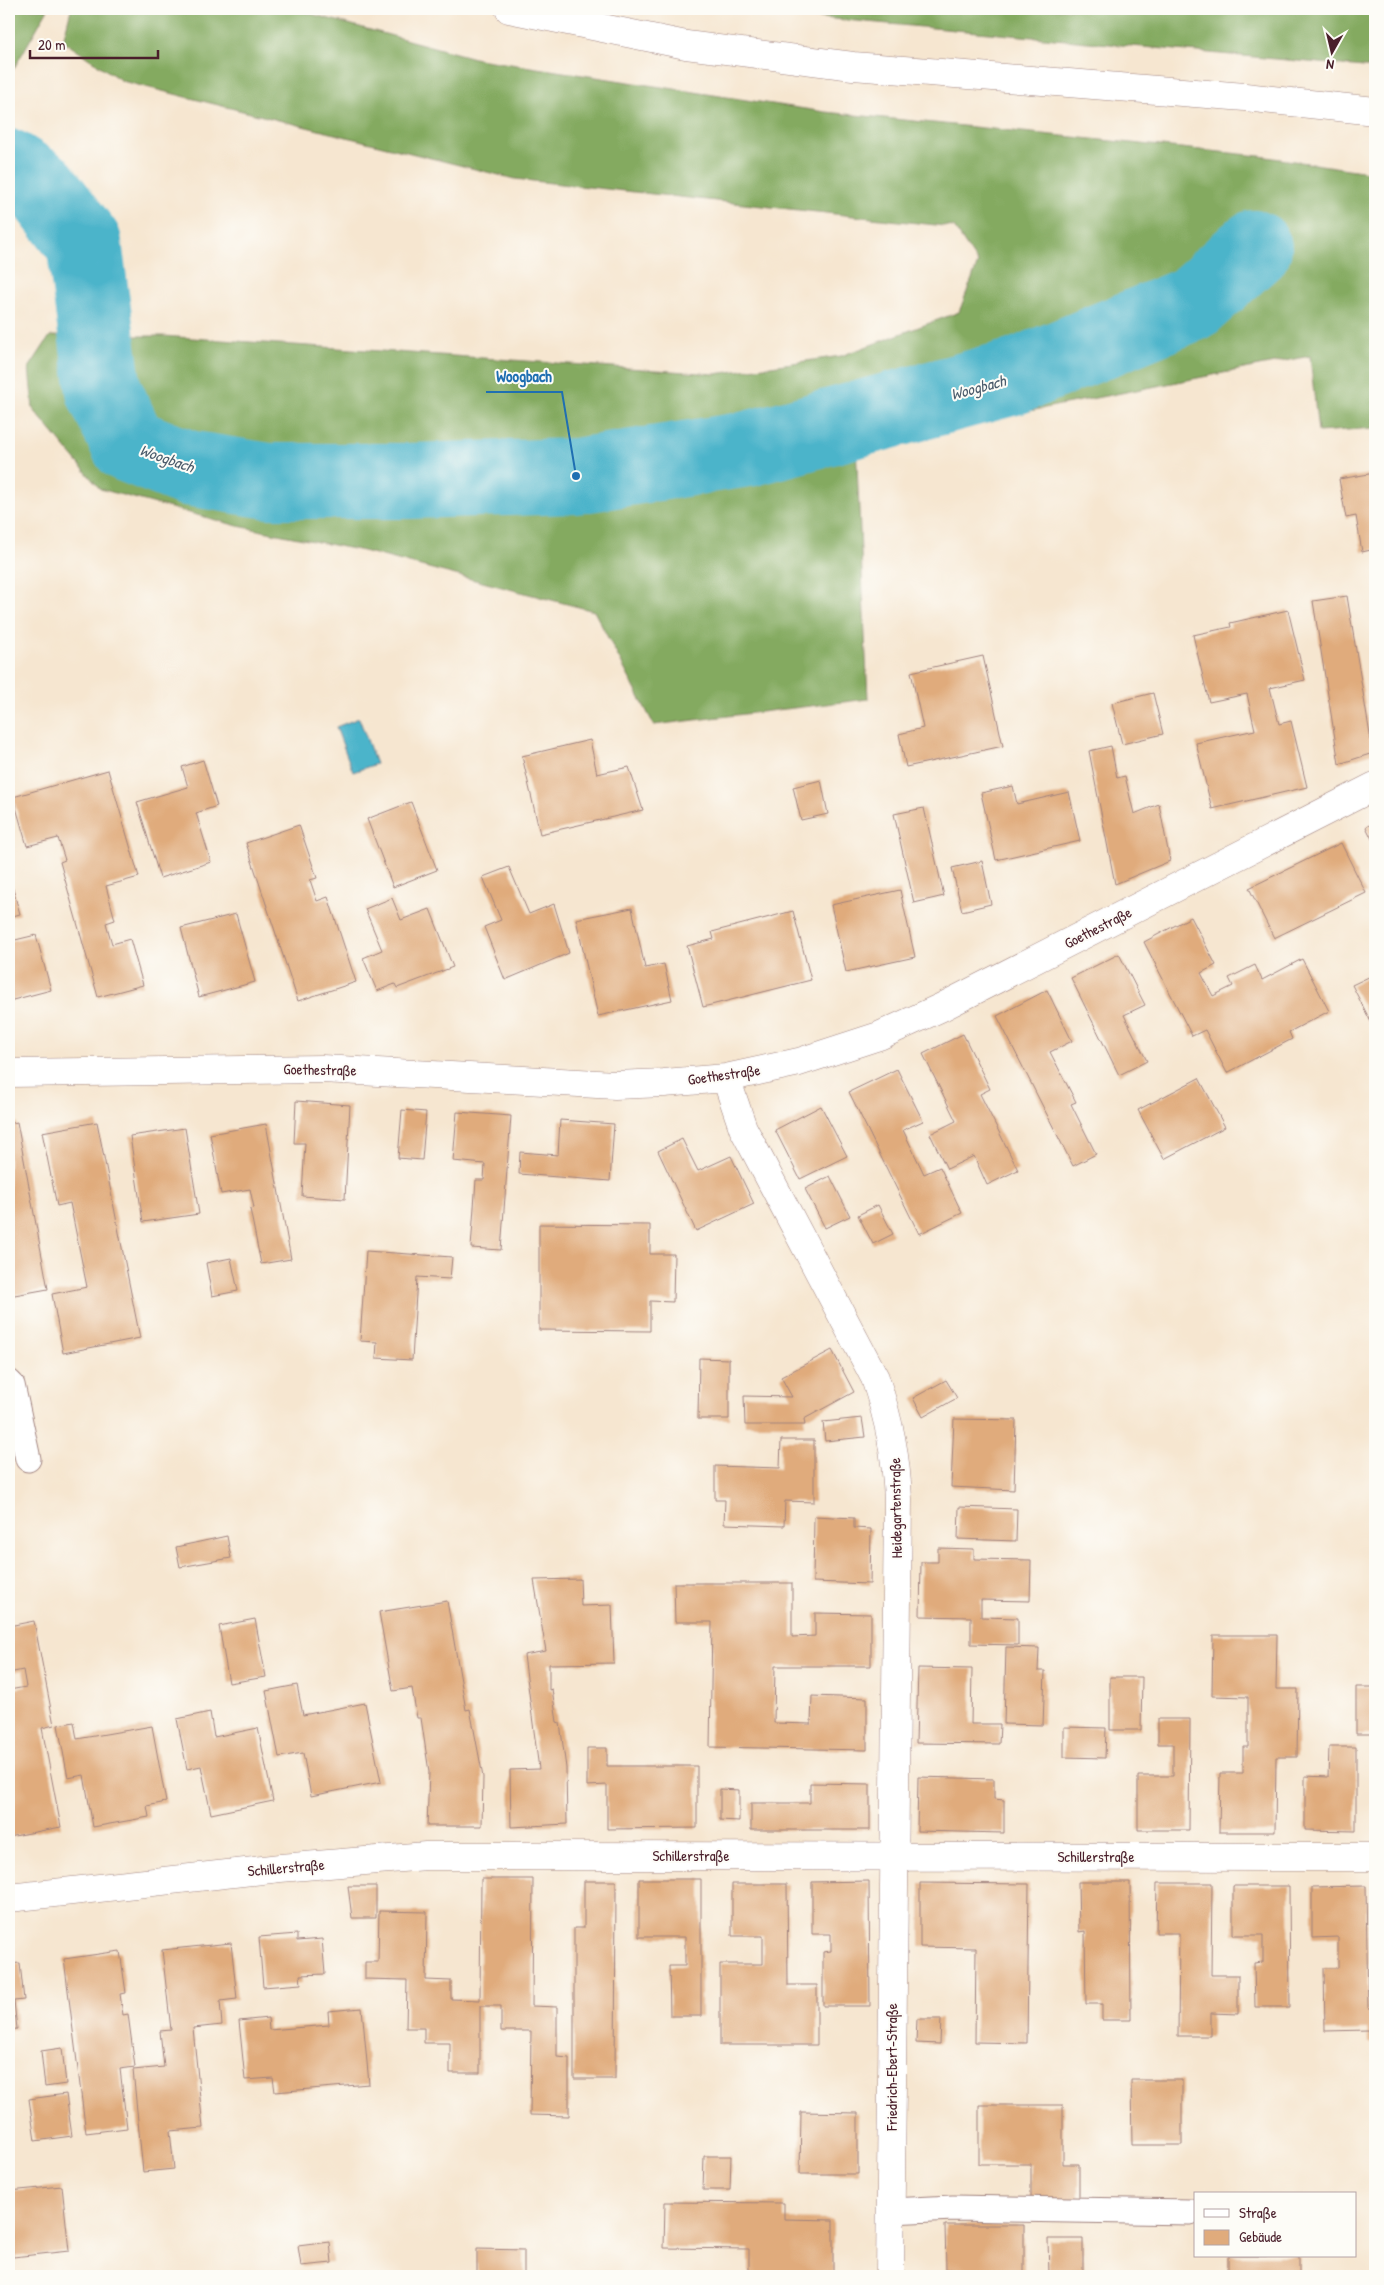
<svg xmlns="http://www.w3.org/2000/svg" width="1384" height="2285" font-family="'Patrick Hand',sans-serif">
<rect width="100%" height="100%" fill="#fdfcf7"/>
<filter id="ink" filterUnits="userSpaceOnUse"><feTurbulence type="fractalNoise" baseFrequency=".02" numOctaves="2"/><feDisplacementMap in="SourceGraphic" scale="10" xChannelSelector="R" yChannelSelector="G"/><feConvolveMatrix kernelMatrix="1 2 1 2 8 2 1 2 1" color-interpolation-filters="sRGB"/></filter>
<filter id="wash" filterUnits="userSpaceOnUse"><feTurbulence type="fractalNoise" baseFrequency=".0096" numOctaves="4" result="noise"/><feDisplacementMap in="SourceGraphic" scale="20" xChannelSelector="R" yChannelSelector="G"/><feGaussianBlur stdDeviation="1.12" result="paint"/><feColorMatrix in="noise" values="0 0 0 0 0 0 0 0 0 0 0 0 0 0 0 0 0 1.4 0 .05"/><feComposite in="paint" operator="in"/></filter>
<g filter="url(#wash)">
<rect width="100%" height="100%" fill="#f6e6d0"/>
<path fill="#84aa60" stroke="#676446" d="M9 9H48L9 77Z
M71 9H293L478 59 825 112 1260 156 1375 173V428L1318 432 1310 356 856 445 868 699 654 725 594 611 363 551 238 526 100 489 33 409 29 368 50 336H163L715 374 841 356 959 312 978 263 954 227 515 179 122 81 63 41Z
M737 9H1375V68L756 12Z"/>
<path fill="#4cb4ca" stroke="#4b6a7a" d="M359 718 376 764 353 772 336 727Z"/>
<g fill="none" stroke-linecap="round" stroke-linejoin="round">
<path stroke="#4cb4ca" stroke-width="76" d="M9 167 41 187 84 243 104 391 129 445 187 468 269 481H409L576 476 748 449 1017 376 1193 303 1254 248"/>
</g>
<g id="blocks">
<path fill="#e0ab7c" d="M1375 473V549L1362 552 1356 516 1346 518 1339 479Z
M1347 596 1373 753 1339 764 1313 601Z
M1288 610 1305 680 1270 688 1279 724 1291 721 1307 787 1212 809 1196 743 1255 730 1247 694 1209 702 1193 635 1231 627 1230 623Z
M983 656 1003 746 906 767 899 734 923 728 911 672Z
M1153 693 1163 734 1122 744 1112 703Z
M590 740 597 774 629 767 643 810 540 834 522 756Z
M1111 746 1117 778 1125 776 1134 814 1159 804 1170 861 1115 884 1089 751Z
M203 760 217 806 196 813 211 862 160 878 137 802 188 787 182 767Z
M108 770 139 877 106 886 115 920 106 923 112 944 130 939 143 985 98 997 60 862 65 860 58 838 27 846 13 797Z
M821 780 828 814 801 820 793 787Z
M1013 786 1017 804 1069 792 1080 841 996 860 981 793Z
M411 802 437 870 393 887 367 819Z
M924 808 944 896 914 903 894 814Z
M1375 822V845L1366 827Z
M299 825 317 878 310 880 317 901 328 897 356 982 298 1001 246 843Z
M1341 843 1366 893 1274 938 1249 888Z
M982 861 991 904 962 911 952 868Z
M509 867 529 914 554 904 569 953 505 980 484 927 501 920 483 877Z
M9 875 20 914 9 917Z
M900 890 915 957 846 972 831 905Z
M392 898 401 920 430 909 453 967 397 988 395 984 377 991 363 958 382 950 365 909Z
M632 908 645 968 664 964 672 1000 598 1016 576 919Z
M793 911 811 980 703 1007 687 946 714 939 712 932Z
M236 914 255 982 199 997 181 928Z
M1191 917 1216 965 1201 973 1213 996 1233 986 1229 978 1255 965 1262 980 1302 959 1329 1011 1289 1032 1292 1039 1227 1073 1205 1030 1192 1036 1144 942Z
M9 934 11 941 36 935 51 990 9 1001Z
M1119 954 1145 1005 1124 1015 1147 1061 1119 1075 1071 978Z
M1375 974V1030L1352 985Z
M1047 990 1072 1041 1050 1052 1076 1102 1071 1104 1096 1154 1073 1166 997 1016Z
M963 1034 990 1089 980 1094 1018 1170 987 1185 974 1156 947 1169 930 1134 956 1121 923 1054Z
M897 1069 923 1121 903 1130 924 1174 940 1167 962 1213 919 1234 849 1092Z
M1199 1078 1225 1127 1164 1159 1138 1110Z
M296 1101 350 1105 345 1199 302 1196 305 1143H294Z
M821 1106 847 1156 800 1179 775 1130Z
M402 1110 426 1112 422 1160 398 1158Z
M457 1112 511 1116 501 1250 471 1248 476 1180H484L485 1164 453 1161Z
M560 1120 614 1124 610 1181 519 1174 520 1152 558 1155Z
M17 1122 48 1289 9 1296V1124Z
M97 1122 140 1338 63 1353 52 1294 87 1287 70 1203 57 1206 42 1132Z
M266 1124 291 1259 261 1264 250 1209 254 1208 250 1189 221 1194 210 1134Z
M185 1128 199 1214 143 1222 130 1136Z
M682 1139 698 1171 731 1156 754 1204 696 1231 658 1151Z
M830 1176 850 1216 825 1228 805 1189Z
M878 1205 893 1234 873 1244 858 1215Z
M539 1224 650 1225V1254H674L673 1302 650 1301V1331L539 1330Z
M366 1251 452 1257 450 1279 417 1277 412 1360 376 1358 377 1342 360 1341Z
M231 1258 238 1291 212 1296 206 1263Z
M832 1350 854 1392 804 1419 805 1425H745L744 1396 792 1397 781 1377Z
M699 1358 729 1359V1419H698Z
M946 1380 957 1398 923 1417 913 1398Z
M862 1418 865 1437 825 1441 823 1422Z
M954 1419 1016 1420 1014 1490 951 1487Z
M781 1440H814V1502L785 1501 784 1526 724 1524 725 1500H715V1466L780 1468Z
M959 1507 1017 1509 1016 1541 958 1539Z
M814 1516 854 1518V1528L871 1529 870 1584 813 1582Z
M227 1536 231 1558 180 1567 176 1547Z
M938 1548 974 1549V1559L1031 1560 1030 1601 981 1600V1617L1018 1618V1645L971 1644V1617L920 1616 921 1562H938Z
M580 1579 581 1606 612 1605 614 1663 549 1664V1690L552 1689 557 1722 560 1723 566 1768 567 1824 511 1827 510 1770 539 1769 524 1655 546 1651 534 1580Z
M674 1583H792V1637L815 1636V1613L871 1614V1666H775L774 1723 811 1724 812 1696 867 1698V1750L710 1747 712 1622H675Z
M447 1601 466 1710 470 1709 483 1777 482 1826H427L429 1772 421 1718H417L412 1688 393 1691 379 1612Z
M255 1619 266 1677 229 1683 219 1626Z
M34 1621 54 1725 42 1728 61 1827 9 1837V1690L26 1687 23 1670 9 1673V1626Z
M1213 1635H1277L1276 1689H1298L1297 1757H1276L1275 1832H1219L1220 1773H1243V1747H1248V1697L1212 1696Z
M1006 1647 1039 1648 1038 1671H1045L1043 1725 1004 1724Z
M918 1668 972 1669 971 1724H1000L999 1744 916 1743Z
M1110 1677H1142L1141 1730H1110Z
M297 1685 303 1715 365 1703 381 1782 311 1796 303 1753 279 1757 266 1691Z
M1356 1687H1375V1734H1356Z
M210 1712 214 1737 258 1728 273 1801 211 1814 201 1766 187 1769 177 1719Z
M1158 1719H1190L1189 1830H1138V1776H1173V1744H1158Z
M74 1722 77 1739 152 1726 166 1802 147 1806 149 1817 93 1827 84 1775 68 1778 58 1725Z
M1064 1727 1106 1728 1105 1758 1064 1757Z
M1329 1747H1356V1831L1305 1830V1776L1328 1777Z
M587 1748H607V1766H697V1828L607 1829V1785L587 1786Z
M918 1777 994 1779V1799L1004 1800V1833L917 1831Z
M810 1783 870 1784V1830H751V1803H810Z
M720 1789 739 1790V1821L720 1820Z
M481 1879H533L532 2006 557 2007V2057L569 2058V2116L530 2115 531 2031H501V2006H480V2073H450V2043H424V2028H406L407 1980 365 1979V1962H378L379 1911 427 1912 426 1980 451 1981V1999L480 2000Z
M639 1879H701V2016H670L669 1966H685V1937H639Z
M584 1881H616L615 2079H574V1928H584Z
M869 1881 870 2006H823V1952L831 1951V1934H812V1882Z
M1078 1882H1130L1131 2020H1102V2004H1086L1085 1931 1079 1932Z
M920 1883 1029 1884 1027 2043 975 2042 976 1948 920 1947Z
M1157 1883H1212L1211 1975H1238V2014L1211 2013V2036H1178L1179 1933H1156Z
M732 1884H787L788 1985H817V2045H720V1964H763V1936H732Z
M348 1886H376V1918H352Z
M1233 1886H1289L1290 2007H1255L1254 1963 1263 1962V1935H1233Z
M1366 1886 1368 2008H1375V2043H1369L1368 2030 1325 2031 1324 1968H1338V1937L1312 1938V1887Z
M297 1934V1941L322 1939 325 1974 300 1975 301 1984 263 1987 259 1937Z
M231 1943 237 1999 220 2001 222 2025 193 2028 203 2128 170 2131 174 2169 143 2172 133 2070 164 2067 160 2031 171 2030 162 1950Z
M120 1951 126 1993 120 1994 123 2015 128 2014 135 2067 120 2069 127 2128 86 2133 64 1959Z
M20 1963 24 2000 14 2001 17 2029 9 2030V1964Z
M362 2008 369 2084 275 2092 273 2078 245 2080 239 2021 268 2018 269 2030 329 2025 328 2011Z
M917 2019H941L940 2044 916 2043Z
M62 2048 66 2084 45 2087 41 2051Z
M1131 2080H1182V2145H1132Z
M66 2094 72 2136 35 2141 29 2099Z
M979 2105H1063V2164H1079V2202H1031V2164H979Z
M801 2112 858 2113V2174H800Z
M704 2156H731L730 2190H703Z
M62 2186 69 2251 13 2257 9 2191Z
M665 2202 784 2203V2219L833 2220V2276H749V2249L664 2248Z
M945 2225H1024V2276H964V2270L946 2269Z
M1048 2239H1083V2276H1049Z
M330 2242 332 2263 301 2266 298 2246Z
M477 2249 524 2250V2276H477Z
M1228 2256H1299V2276H1228Z"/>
</g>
</g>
<g filter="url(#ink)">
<use href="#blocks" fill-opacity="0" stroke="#a0827e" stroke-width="1"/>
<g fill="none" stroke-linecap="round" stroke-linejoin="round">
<defs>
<path id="service" d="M9 1382 12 1385 28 1459
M891 2211 953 2208 1190 2212"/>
<path id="minor" d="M9 1073 322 1069 615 1085 664 1083 726 1078 799 1062 879 1036 942 1007 1375 786
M726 1078 743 1128 875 1378C889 1420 896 1455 898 1499L890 2276
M9 1898 280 1868 426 1856 1375 1857"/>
<path id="primary" d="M509 9 686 45 853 66 1245 97 1375 111"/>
</defs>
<use href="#service" stroke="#a0827e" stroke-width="27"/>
<use href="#minor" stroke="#a0827e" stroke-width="29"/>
<use href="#primary" stroke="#a0827e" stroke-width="29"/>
<use href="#service" stroke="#fff" stroke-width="25"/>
<use href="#minor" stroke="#fff" stroke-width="28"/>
<use href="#primary" stroke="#fff" stroke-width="28"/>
</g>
</g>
<g text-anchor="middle" stroke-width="4" stroke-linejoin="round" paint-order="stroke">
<g font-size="15" fill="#4a1f2b" stroke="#fdfcf7">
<text transform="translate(1098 928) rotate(-27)" y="5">Goethestraße</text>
<text transform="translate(320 1070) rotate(1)" y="5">Goethestraße</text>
<text transform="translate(724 1075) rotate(-8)" y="5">Goethestraße</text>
<text transform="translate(896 1508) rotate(-91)" y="5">Heidegartenstraße</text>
<text x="691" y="1861">Schillerstraße</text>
<text x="1096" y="1862">Schillerstraße</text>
<text transform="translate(286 1868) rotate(-5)" y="5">Schillerstraße</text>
<text transform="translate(892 2067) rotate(-90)" y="5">Friedrich-Ebert-Straße</text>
</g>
<g font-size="16" font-style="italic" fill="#4b5b6b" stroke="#fdfcf7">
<text transform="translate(978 387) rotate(-15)" y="6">Woogbach</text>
<text transform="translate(167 458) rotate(19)" y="6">Woogbach</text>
</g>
</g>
<path fill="none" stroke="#1f6fb2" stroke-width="2" d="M576 476L562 392H486"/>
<circle fill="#1f6fb2" stroke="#fdfcf7" stroke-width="2" cx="576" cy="476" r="5"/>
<g font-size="16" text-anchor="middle" font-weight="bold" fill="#1f6fb2" stroke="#fdfcf7" stroke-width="4" stroke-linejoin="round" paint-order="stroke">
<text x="524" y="382">Woogbach</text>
</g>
<rect width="1384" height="2285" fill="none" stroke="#fdfcf7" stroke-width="30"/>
<rect x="1194" y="2192" width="162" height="65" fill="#fdfcf7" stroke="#b5a4a5"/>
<rect x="1204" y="2209" width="25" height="8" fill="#ffffff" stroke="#b5a4a5"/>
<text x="1239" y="2218" font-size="15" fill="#4a1f2b">Straße</text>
<rect x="1204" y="2230" width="25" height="15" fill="#e0ab7c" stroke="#b5a4a5"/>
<text x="1239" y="2242" font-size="15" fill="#4a1f2b">Gebäude</text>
<g transform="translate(1332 52) rotate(188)" stroke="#fdfcf7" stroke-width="4" paint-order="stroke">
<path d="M0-4L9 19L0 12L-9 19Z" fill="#4a1f2b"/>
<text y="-8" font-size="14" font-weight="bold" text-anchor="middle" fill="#4a1f2b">N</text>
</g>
<path d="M30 50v8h128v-8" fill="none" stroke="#4a1f2b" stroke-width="2.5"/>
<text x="38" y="50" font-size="15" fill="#4a1f2b" stroke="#fdfcf7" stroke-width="4" paint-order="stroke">20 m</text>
</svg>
